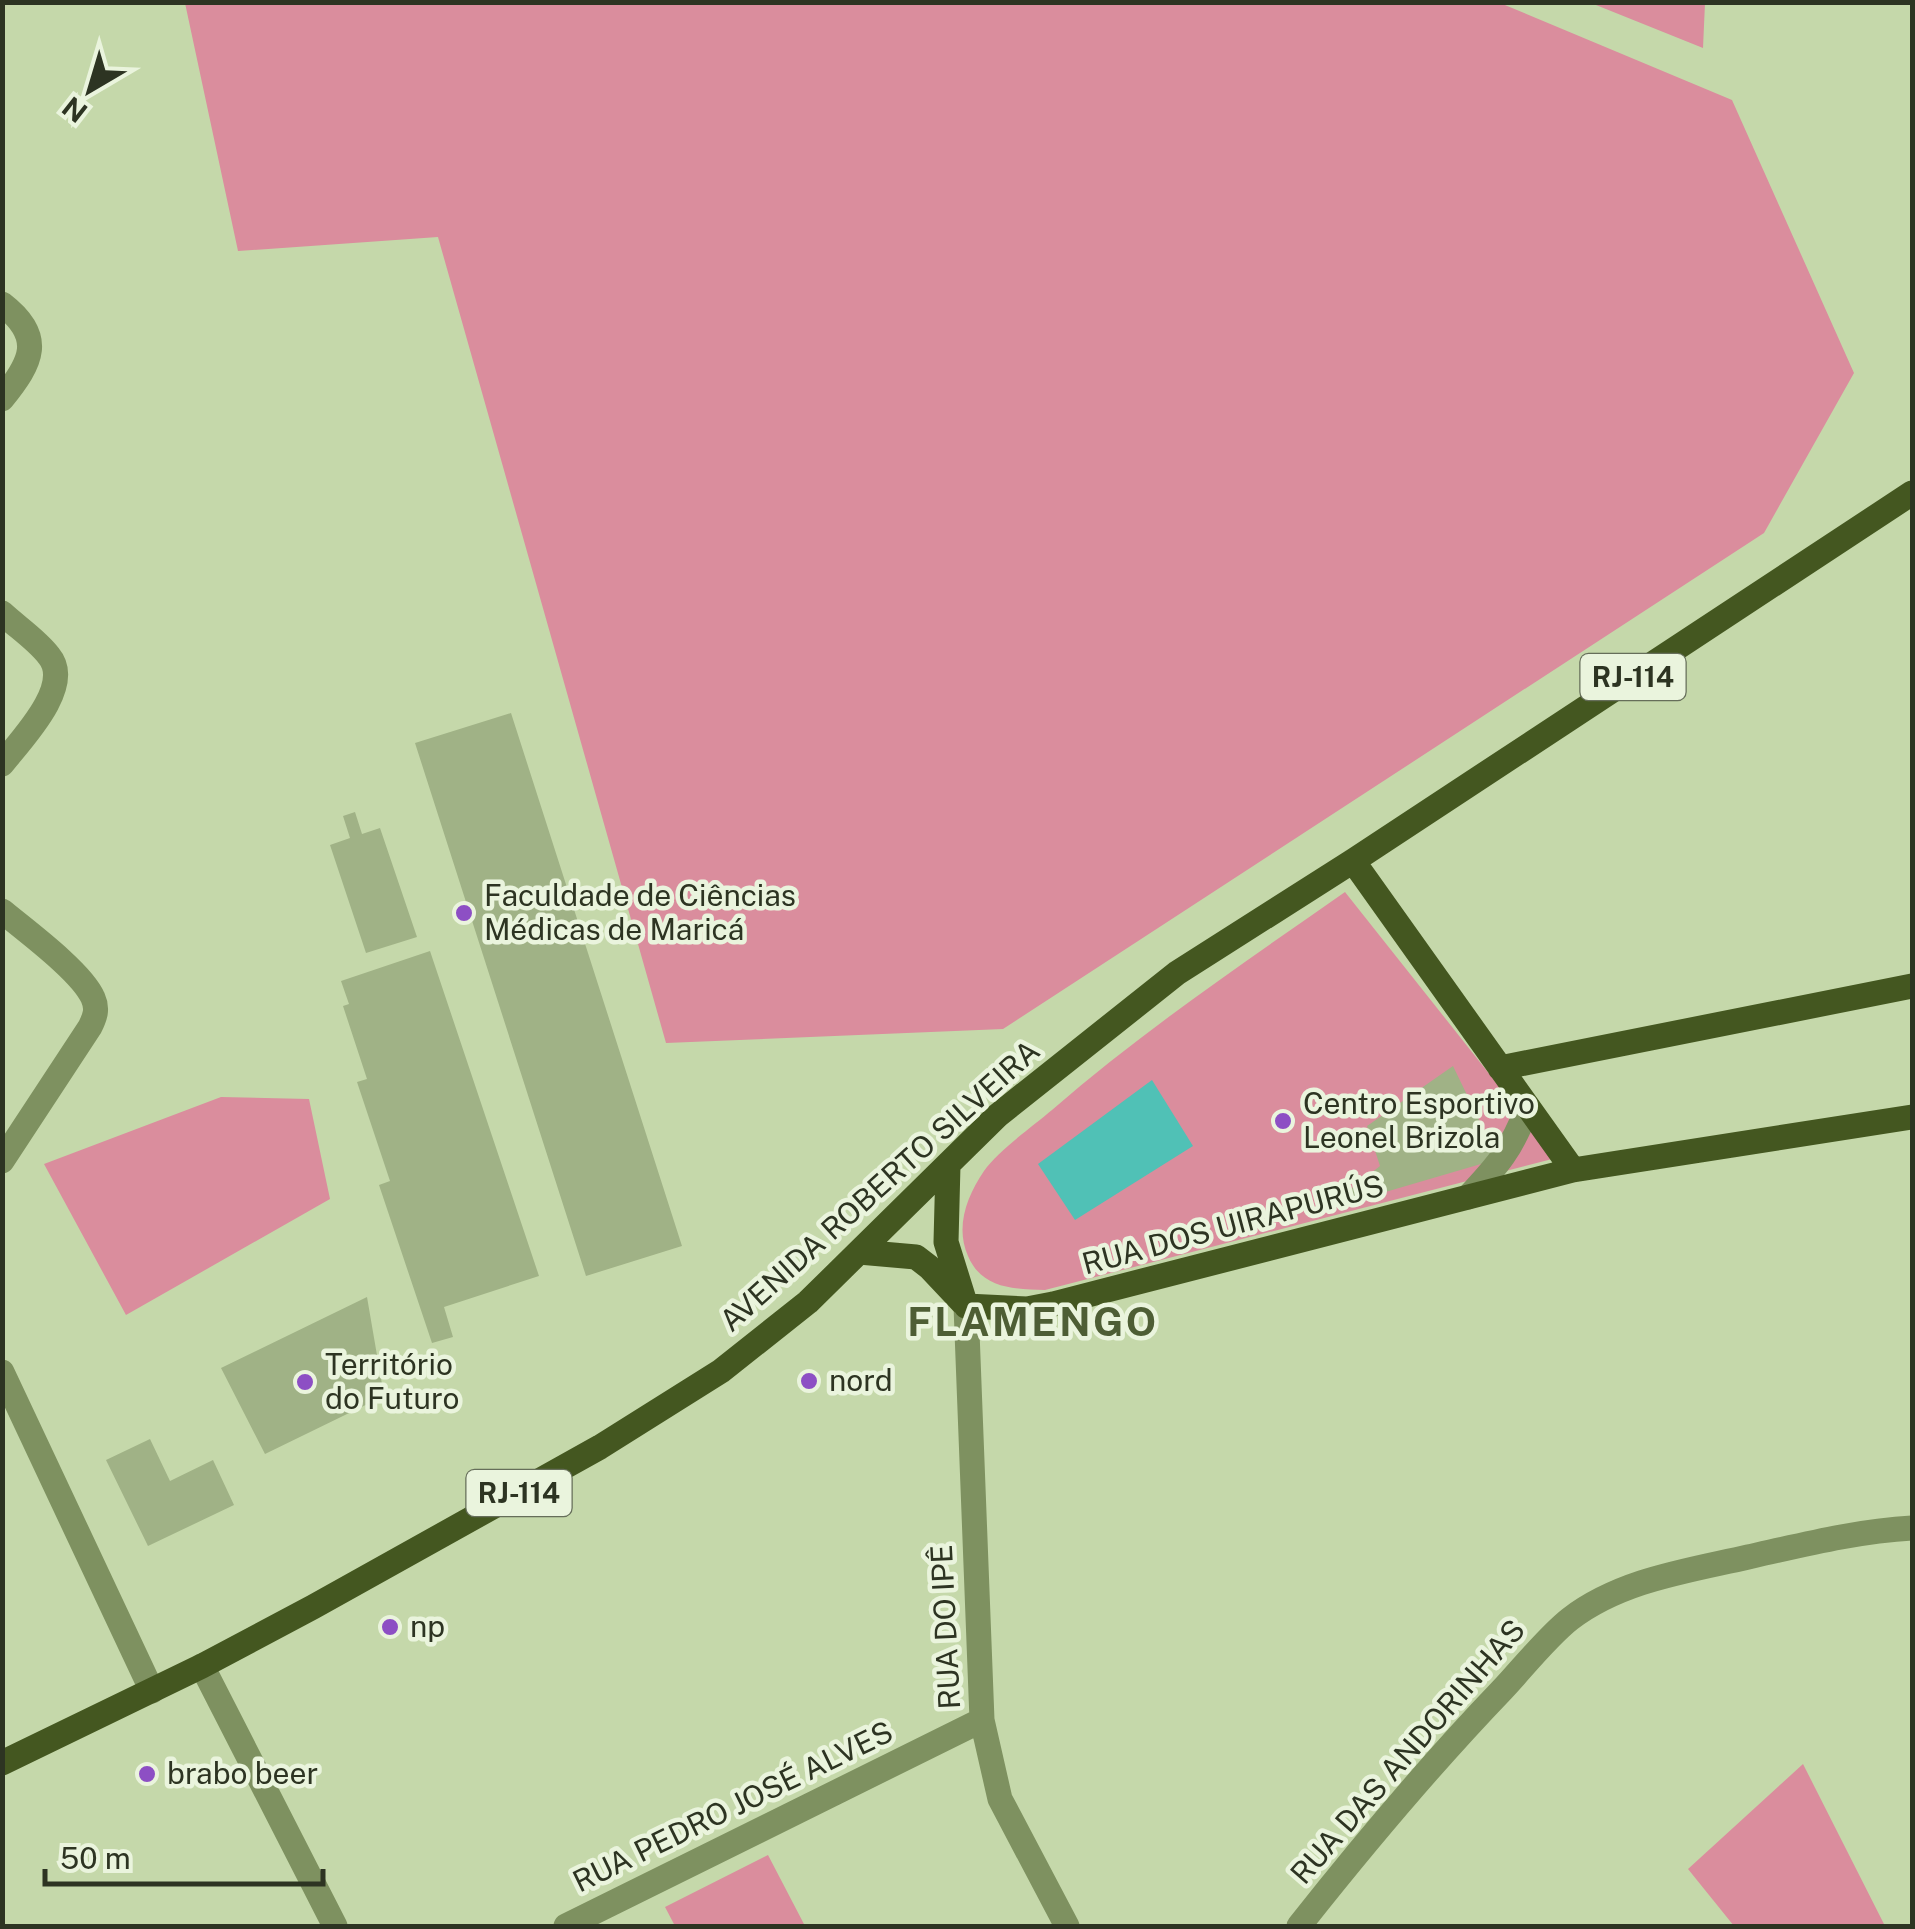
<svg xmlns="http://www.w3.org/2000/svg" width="1915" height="1929" font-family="'Public Sans',sans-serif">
<rect width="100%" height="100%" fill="#c5d8aa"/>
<path fill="#da8d9d" d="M185 3H1500L1732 100 1854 373 1764 533 1003 1029 666 1043 438 237 238 251Z
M1591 3H1705L1703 48Z
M1345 892 1556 1158 1045 1290C1014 1289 982 1289 968 1256 955 1227 967 1196 984 1171 998 1151 1033 1126 1052 1110 1144 1030 1245 962 1345 892Z
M221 1097 309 1099 330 1199 126 1315 44 1164Z
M1803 1764 1885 1926H1734L1688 1869Z
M768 1855 805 1926H675L665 1907Z"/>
<path fill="#50c1b6" d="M1152 1080 1193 1146 1075 1220 1038 1164Z"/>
<path fill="#a0b286" d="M511 713 682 1246 586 1276 415 743Z
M355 812 362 834 380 828 417 937 366 953 330 845 350 838 343 816Z
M430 951 539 1276 444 1307 453 1337 432 1343 379 1185 390 1181 357 1082 367 1079 343 1006 349 1004 341 981Z
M1453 1066 1498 1159 1324 1210 1380 1166 1367 1126Z
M367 1297 384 1396 265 1454 221 1368Z
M150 1439 170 1481 213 1460 234 1505 148 1546 106 1460Z"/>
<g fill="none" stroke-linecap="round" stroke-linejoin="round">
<path stroke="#7e9160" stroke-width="25" d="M2 304C45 337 32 362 2 399
M2 613C17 627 37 640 49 656 74 686 21 740 2 764
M2 911C25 930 82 972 93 998 98 1009 95 1017 90 1027L2 1161
M1468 1197C1499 1164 1511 1150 1528 1107
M966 1306 982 1720 1000 1799 1067 1926
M2 1372 152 1691
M202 1666 335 1926
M566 1926 982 1720
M1299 1926C1363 1845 1430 1765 1502 1690 1522 1669 1547 1637 1570 1619 1621 1580 1687 1571 1748 1557 1802 1545 1857 1531 1912 1528"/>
<path stroke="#445720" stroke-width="25" d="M1353 861 1573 1170
M1500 1068 1912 986
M948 1165 946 1242 966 1306
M859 1252 916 1257 929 1267 962 1302
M966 1306 1027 1309 1053 1304 1573 1170 1912 1117
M2 1763 202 1666 313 1607 600 1447 721 1371 808 1302 997 1116 1177 973 1353 861 1912 493"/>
</g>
<g fill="#8d4fc4" stroke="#eaf4dd" stroke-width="4">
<circle cx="464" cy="913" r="10"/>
<circle cx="1283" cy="1121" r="10"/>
<circle cx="809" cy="1381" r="10"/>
<circle cx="305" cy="1382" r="10"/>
<circle cx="390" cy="1627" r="10"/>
<circle cx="147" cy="1774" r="10"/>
</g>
<g text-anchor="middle" stroke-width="9" stroke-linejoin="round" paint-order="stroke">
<g fill="#eaf4dd" stroke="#666e5a" stroke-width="2.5">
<rect x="1580.5" y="654" width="105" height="46" rx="8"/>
<rect x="466.5" y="1470" width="105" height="46" rx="8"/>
</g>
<g font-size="28" font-weight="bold" fill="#2d3422">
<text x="1633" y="687">RJ-114</text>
<text x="519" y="1503">RJ-114</text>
</g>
<g font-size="30" fill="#2d3422" stroke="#eaf4dd" text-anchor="start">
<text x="484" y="906">Faculdade de Ciências<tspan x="484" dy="34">Médicas de Maricá</tspan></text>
<text x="1303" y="1114">Centro Esportivo<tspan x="1303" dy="34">Leonel Brizola</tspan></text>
<text x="325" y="1375">Território<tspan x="325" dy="34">do Futuro</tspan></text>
<text x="829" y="1391">nord</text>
<text x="410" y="1637">np</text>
<text x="167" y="1784">brabo beer</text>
</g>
<g font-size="30" fill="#2d3422" stroke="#eaf4dd">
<text transform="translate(880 1186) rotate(-42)" y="10">AVENIDA ROBERTO SILVEIRA</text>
<text transform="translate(1233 1225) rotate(-15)" y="10">RUA DOS UIRAPURÚS</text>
<text transform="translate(946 1627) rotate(-93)" y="10">RUA DO IPÊ</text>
<text transform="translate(1408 1752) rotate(-49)" y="10">RUA DAS ANDORINHAS</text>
<text transform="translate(733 1807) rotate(-26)" y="10">RUA PEDRO JOSÉ ALVES</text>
</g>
<g font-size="40" font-weight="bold" letter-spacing="2.5" fill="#4e5e35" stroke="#eaf4dd">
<text x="1033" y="1336">FLAMENGO</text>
</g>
</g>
<rect width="1915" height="1929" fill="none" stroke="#2d3422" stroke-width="10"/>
<g transform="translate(90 90) rotate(218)" stroke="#eaf4dd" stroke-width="8" paint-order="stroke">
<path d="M0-8L18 38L0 25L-18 38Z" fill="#2d3422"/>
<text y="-15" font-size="28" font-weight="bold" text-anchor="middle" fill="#2d3422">N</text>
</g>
<path d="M45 1869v15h278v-15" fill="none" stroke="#2d3422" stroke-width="5"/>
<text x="60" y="1869" font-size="30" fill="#2d3422" stroke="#eaf4dd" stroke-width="8" paint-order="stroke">50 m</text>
</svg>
